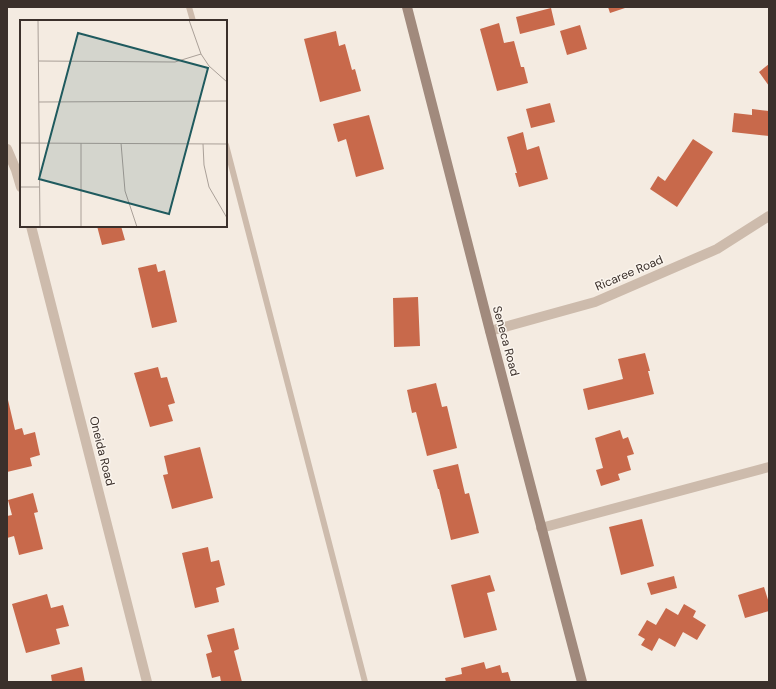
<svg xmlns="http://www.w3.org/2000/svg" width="776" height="689" font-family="'DM Sans',sans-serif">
<rect width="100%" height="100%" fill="#f4ebe1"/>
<path fill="#c8694b" d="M608 7H628L610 13Z
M551 8 555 25 520 34 516 17Z
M499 23 504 43 514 41 521 67H524L528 83 497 91 480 29Z
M580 25 587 49 567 55 560 31Z
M336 31 339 46 345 44 352 70 355 69 361 91 320 102 304 39Z
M769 64V86L759 72Z
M550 103 555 122 531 128 526 109Z
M752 109 769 111V136L732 132 734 113 752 115Z
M369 115 384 169 356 177 346 139 338 142 333 124Z
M523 132 527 150 539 146 548 179 519 187 515 173H517L507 137Z
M693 139 713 152 677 207 650 189 658 176 665 181Z
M97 226H121L125 240 102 245Z
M156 264 158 272 165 270 177 322 152 328 138 268Z
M418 297 420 346 394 347 393 298Z
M645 353 650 371H648L654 394 588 410 583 389 623 379 618 359Z
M158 367 161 378 167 377 175 403 168 405 173 421 150 427 134 373Z
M436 383 442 407 447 406 457 448 427 456 416 412 412 413 407 390Z
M8 400 15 430 22 428 24 435 35 432 40 455 30 458 32 466 7 472Z
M620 430 623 439 628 437 634 454 627 456 631 470 618 474 620 480 601 486 596 470 603 468 595 438Z
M200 447 213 498 172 509 163 475 168 474 164 456Z
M458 464 465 494 469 493 479 533 451 540 439 489H438L433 470Z
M33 493 38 512 34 513 43 549 19 555 14 536 7 538V516L12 515 8 500Z
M642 519 654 566 621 575 609 527Z
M208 547 211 562 219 560 225 585 216 588 219 602 195 608 182 553Z
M490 575 495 591 487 593 497 630 464 638 451 585Z
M674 576 677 588 651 595 647 583Z
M764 587 769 603V611L745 618 738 595Z
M47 594 51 608 63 605 69 626 56 629 60 644 26 653 12 604Z
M684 604 696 611 693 617 706 625 697 640 683 632 675 647 659 638 652 651 641 645 645 639 638 635 647 620 656 625 666 608 678 615Z
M234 628 239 649 234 651 242 682H221L220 676 212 678 206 654 212 652 207 635Z
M484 662 486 669 500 665 502 673 508 672 511 682H446L445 678 462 674 461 668Z
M82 667 85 682H52L51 675Z"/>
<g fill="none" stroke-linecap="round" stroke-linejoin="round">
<path stroke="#cdbbac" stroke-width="6" d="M189 7 193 21
M226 145 365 682"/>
<path stroke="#cdbbac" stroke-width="10" d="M7 149 16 170 21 187
M31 226 147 682
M490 331 595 302 717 249 769 216
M541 528 769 467"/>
<path stroke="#a18a7d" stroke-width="10" d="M407 7 490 331 582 682"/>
</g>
<g text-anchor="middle" stroke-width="3" stroke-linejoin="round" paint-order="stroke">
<g font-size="12" fill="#3b302b" stroke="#fbf5ee">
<text transform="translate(629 273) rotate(-23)" y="4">Ricaree Road</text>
<text transform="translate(506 341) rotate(75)" y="4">Seneca Road</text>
<text transform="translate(102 451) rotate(76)" y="4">Oneida Road</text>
</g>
</g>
<g transform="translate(20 20)">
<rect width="207" height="207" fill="#f4ebe1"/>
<path fill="none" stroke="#aaa098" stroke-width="1" d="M18 0 20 207M169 0 181 34 189 46 207 62M19 41 155 42 181 34M19 82 207 81M0 123 207 124M101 123 105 171 117 207M183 124 184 145 189 167 207 198M0 167H19M61 207V123"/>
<path fill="#1f5a5e" fill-opacity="0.15" stroke="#1f5a5e" stroke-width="2" d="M58 13 188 48 149 194 19 159Z"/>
<rect width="207" height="207" fill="none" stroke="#3b302b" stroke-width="2"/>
</g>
<rect width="776" height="689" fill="none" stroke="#3b302b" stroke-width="16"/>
</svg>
